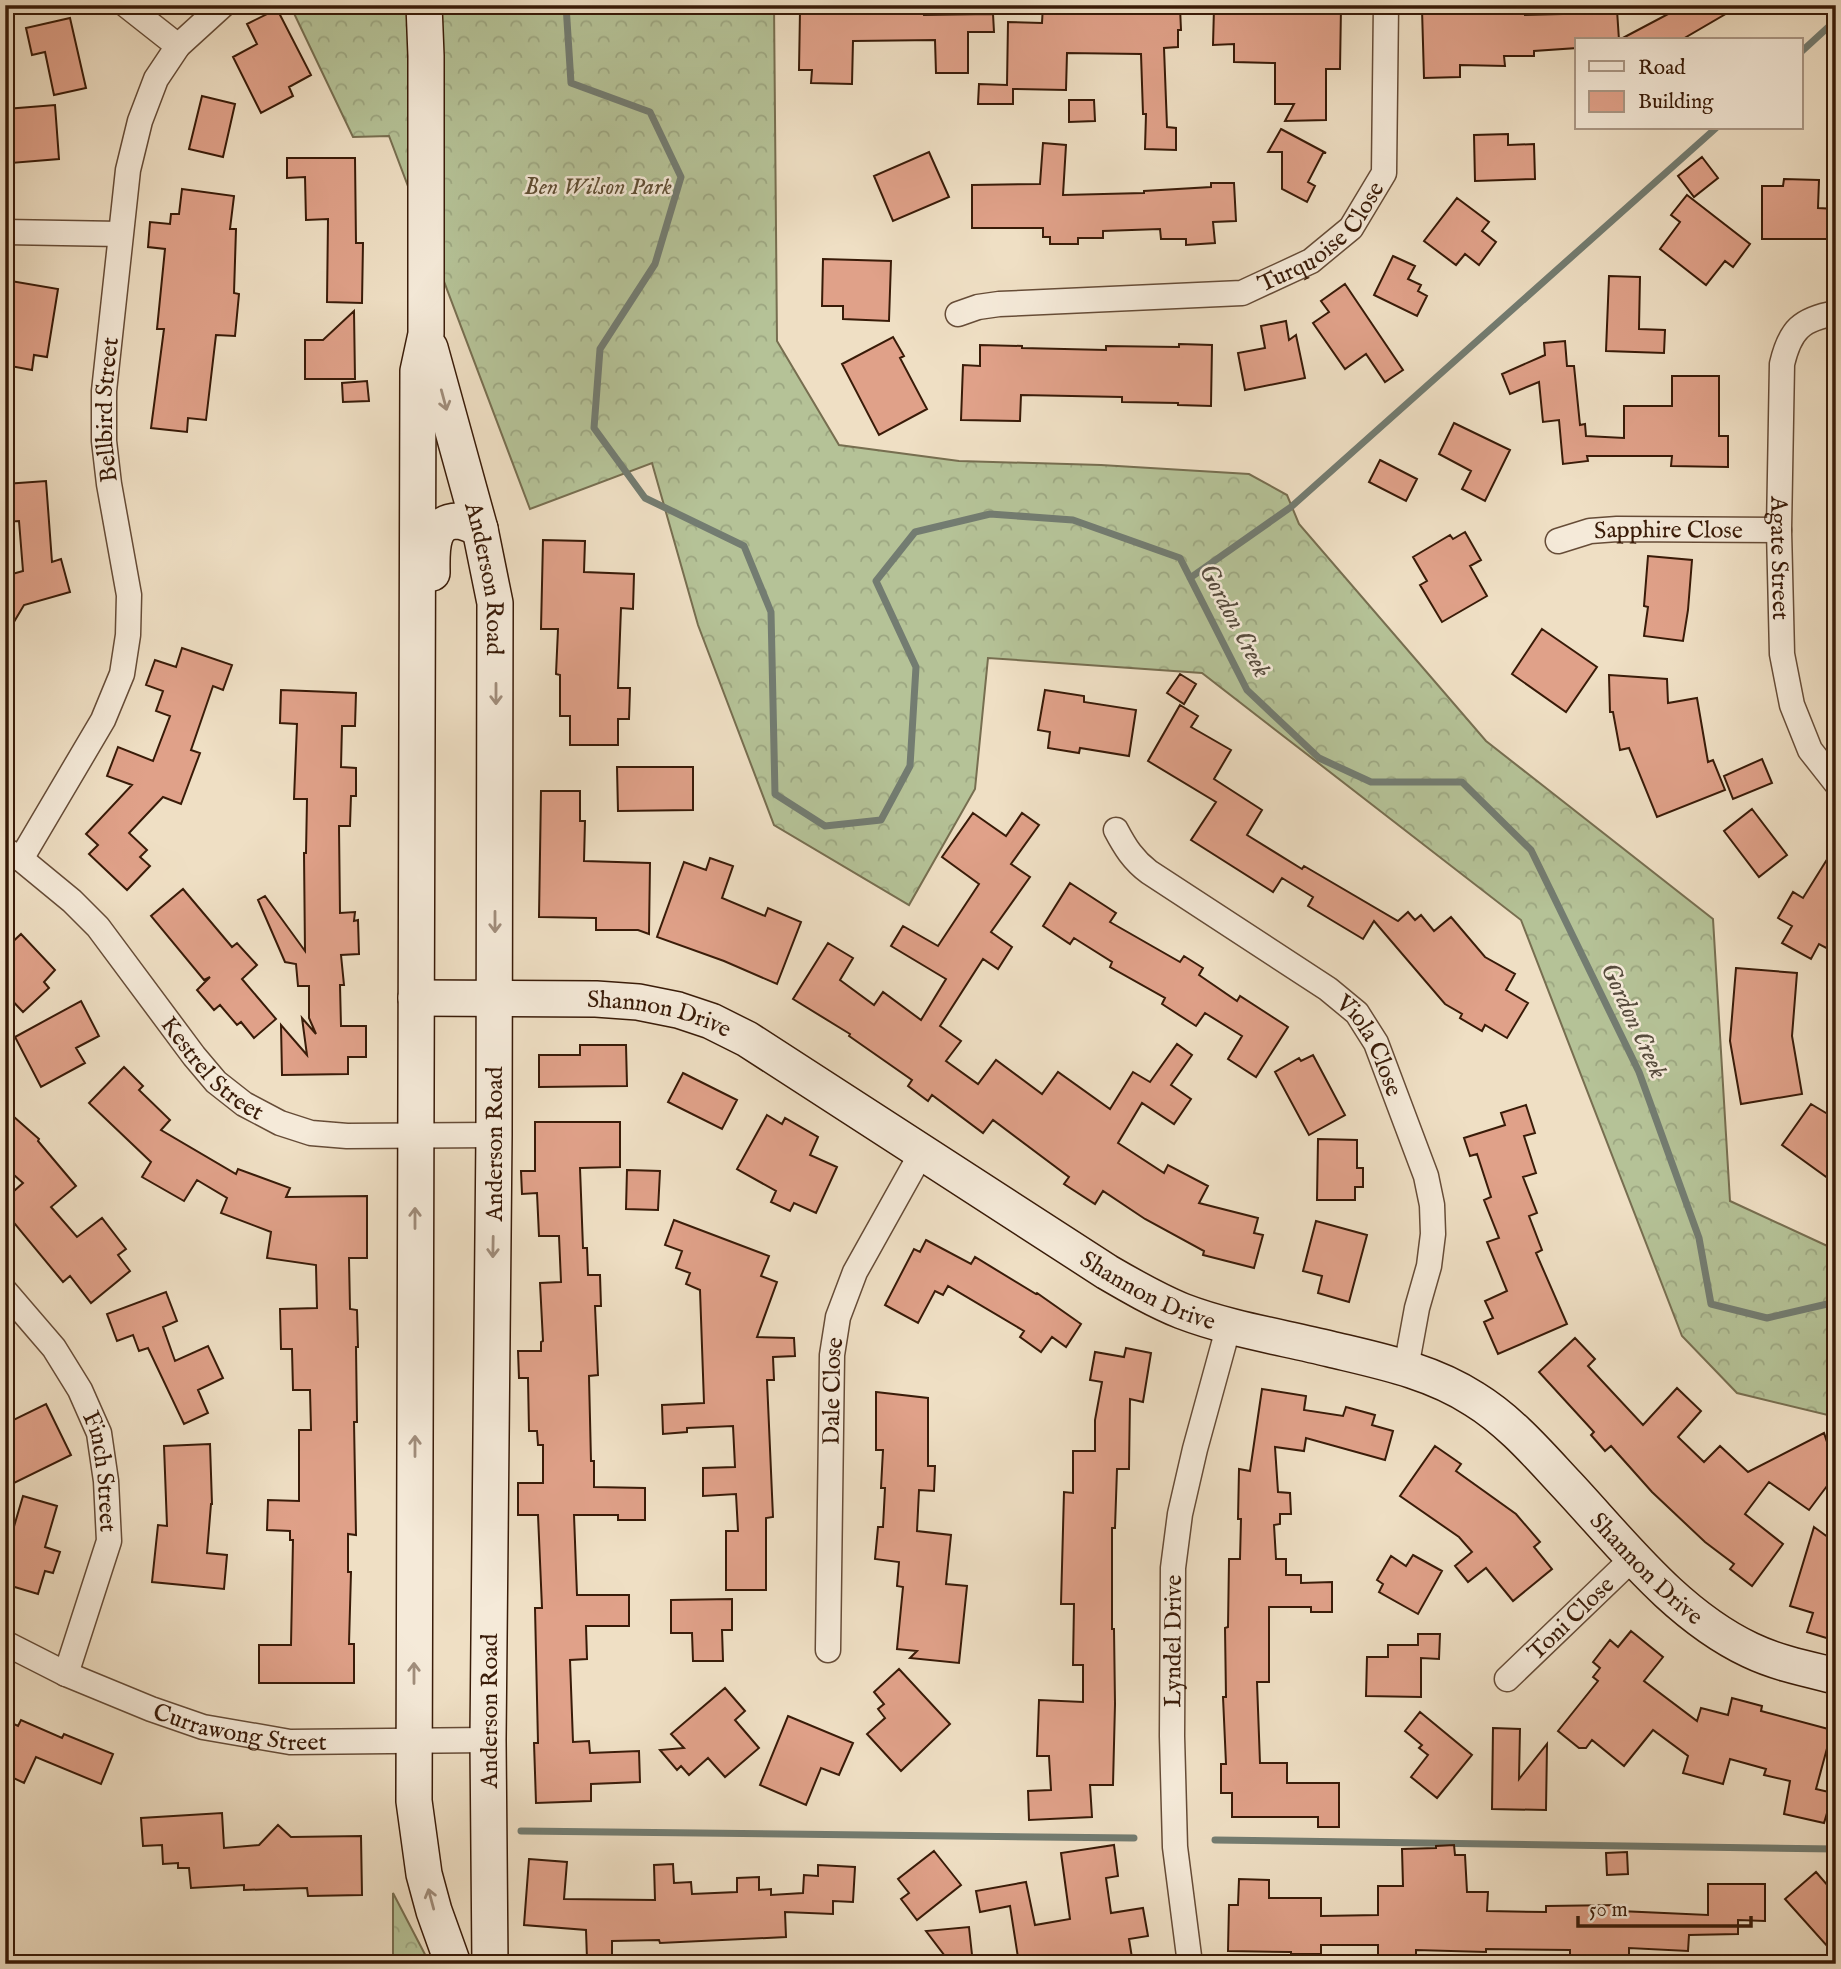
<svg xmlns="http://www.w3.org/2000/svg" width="1841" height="1969" font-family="'IM FELL English',serif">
<defs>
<pattern id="forest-crowns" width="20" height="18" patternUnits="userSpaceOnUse" patternTransform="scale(1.75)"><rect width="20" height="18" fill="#b5c297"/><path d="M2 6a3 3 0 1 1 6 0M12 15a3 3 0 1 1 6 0" fill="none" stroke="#9ca681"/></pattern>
</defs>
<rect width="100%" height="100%" fill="#efdfc4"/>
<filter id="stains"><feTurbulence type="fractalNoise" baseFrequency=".00286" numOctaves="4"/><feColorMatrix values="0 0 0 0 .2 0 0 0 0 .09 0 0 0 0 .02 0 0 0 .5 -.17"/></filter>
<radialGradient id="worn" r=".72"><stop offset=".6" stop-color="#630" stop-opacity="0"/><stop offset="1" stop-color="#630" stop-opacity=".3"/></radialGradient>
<path fill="url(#forest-crowns)" stroke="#776e50" stroke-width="2" d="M290 5H774L777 341 839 445 959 461 1101 465 1249 474 1287 495 1299 524 1486 741 1713 919 1730 1201 1836 1250V1417L1737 1393 1682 1336 1521 920 1202 673 988 658 975 789 909 905 774 825 698 625 652 463 530 509 389 136 353 137Z
M393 1893 430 1964H393Z"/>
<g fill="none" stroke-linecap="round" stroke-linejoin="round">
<path stroke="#737c71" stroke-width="7" d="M566 5 571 83 650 112 681 177 655 264 600 349 594 428 645 498 744 546 771 612 775 794 825 826 881 820 910 766 916 667 876 581 915 532 990 514 1073 520 1180 558 1247 690 1319 758 1371 782H1462L1531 850 1639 1072 1699 1238 1711 1304 1767 1318 1836 1302
M1801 52 1836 20
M1190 578 1291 507 1716 128
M521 1831 1134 1838
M1215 1840 1836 1849"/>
</g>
<path fill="#e0a189" stroke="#391b08" stroke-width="2" d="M822 5H924V15L993 14 994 32H968V73H936L935 40 853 41 852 84 811 83 812 70H799L800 11H822Z
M1043 5H1134V9L1180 7 1181 30H1178V47L1164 48 1167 127 1176 128V150L1145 149 1146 114H1143L1141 54 1067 53 1066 90 1013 89V104H978L979 84 1007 85 1008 22 1042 23Z
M1301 5 1341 7 1340 69H1326V120L1285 121 1294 104H1275V63L1234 62V44L1213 45 1214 8 1301 9Z
M1451 5 1525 7V15L1563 14 1617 10 1619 40H1577V48L1534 51V56H1504L1505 66 1460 65V77L1424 78 1422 9 1451 8Z
M1685 5H1741L1681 40H1619Z
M277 9 311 75 289 87 293 96 261 113 233 57 257 44 247 24Z
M70 18 86 88 54 95 45 52 32 55 26 28Z
M202 96 235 104 223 157 189 149Z
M1069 100H1094L1095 121 1069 122Z
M55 105 59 159 11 163 6 109Z
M1281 129 1326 153H1323L1308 182 1315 186 1307 202 1282 189V152H1268Z
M1508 134V145L1534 144 1535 179 1475 181 1474 135Z
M1043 143 1066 145 1063 195 1144 193V191L1211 187V183H1234L1236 221 1213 222 1215 243 1186 245V239H1161L1160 229 1103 231V238H1078V244H1050V237H1043V228H972V185L1040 184Z
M929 152 949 197 893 221 874 176Z
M1702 157 1718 178 1694 197 1678 176Z
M287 158H355L356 243H363L362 303 327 302 328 219 306 220 305 177 287 178Z
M1784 179 1819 180 1818 208 1836 209V239H1762V186H1783Z
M182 189 234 196 230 229H236L234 293 239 294 235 336 216 335 206 420 188 418 187 432 151 428 164 329H157L165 249 148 247 150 222 170 224 171 214H179Z
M1687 195 1750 244 1733 267 1725 261 1706 285 1660 249 1680 222 1671 215Z
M1457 198 1489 222 1482 231 1496 242 1479 265 1465 254 1456 265 1424 241Z
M1393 256 1415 266 1408 279 1421 285 1418 291 1427 296 1417 316 1374 295Z
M823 259 891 261 889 321 843 319V306H822Z
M1609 276 1640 277 1639 329 1665 330 1664 353 1606 351Z
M5 280 58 289 47 357 34 355 32 370 5 365Z
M1345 284 1403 370 1385 382 1366 354 1345 369 1313 323 1329 312 1321 301Z
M354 311 355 379H305V340H323Z
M1286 321 1289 340 1296 335 1305 378 1245 390 1238 353 1265 348 1261 326Z
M893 337 904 356 900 358 927 409 879 435 842 364Z
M1565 341 1567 366H1574L1580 425 1585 424 1586 436 1624 438V406H1672V376H1719V436H1728V467L1671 466 1672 456H1587L1588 461 1563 464 1559 420 1543 422 1539 382 1510 394 1502 374 1545 355 1544 343Z
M1179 344 1212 345 1211 406 1178 405V403L1122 402V397L1021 395 1020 421 961 420 963 365 980 366V345L1022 346V348L1106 350V346L1179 347Z
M367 381 369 401 343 402 342 383Z
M1454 423 1510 450 1485 501 1462 489 1471 471 1439 454Z
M1380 460 1417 479 1406 501 1369 482Z
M46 481 52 562 61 559 70 592 24 605 5 637V576L23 571 19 521 5 522V484Z
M1465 532 1481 560 1470 566 1487 596 1442 622 1420 585 1427 581 1413 557 1450 535 1453 539Z
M543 540 585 541 584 572 634 574 633 609 621 608 618 688H630L629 719H618V745H570V716H560V675L556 674 558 629H541Z
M1648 556 1692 560 1688 610 1683 641 1644 636 1648 607 1644 606Z
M1542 629 1597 667 1566 712 1512 674Z
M182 648 232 665 223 690 213 686 191 750 200 753 181 804 163 797 129 833 147 850 140 857 150 866 127 890 89 854 98 845 86 834 132 785 107 776 118 747 153 761 170 716 156 711 163 691 146 685 155 660 176 667Z
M1180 674 1196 684 1184 704 1167 693Z
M1609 675 1667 679 1668 703 1697 698 1708 762 1713 760 1725 790 1657 817 1629 748 1620 750 1613 712H1610Z
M281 690 356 693 355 726H342L341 767 356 768V796H351L350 826H339L340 913 355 912 354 921 358 920 359 954 341 955 344 985H340L341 1026H366V1057H348V1074L282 1075 281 1025 307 1055 302 1018 316 1034 309 1018V986H298L296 964 285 962 258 900 265 896 305 951 304 853H306L307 799H294L297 724 280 723Z
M1045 690 1084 696V702L1136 710 1129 756 1080 748 1079 753 1048 748 1050 732 1038 730Z
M1180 705 1198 716 1191 727 1231 750 1214 779 1262 810 1247 835 1302 869 1304 866 1398 921 1408 912 1415 920 1421 915 1434 931 1451 917 1485 957 1515 974 1506 990 1528 1003 1507 1038 1485 1025 1482 1031 1460 1018 1462 1014 1445 1004 1374 921 1363 939 1308 906 1313 897 1282 878 1273 892 1191 840 1216 802 1148 761Z
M1762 759 1772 783 1733 799 1724 776Z
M617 767H693V810L618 811Z
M541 791H580V821H585L584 861 650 863 649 934 638 930H596V918L539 917Z
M1752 809 1787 855 1759 877 1724 831Z
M973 813 1006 836 1022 813 1039 825 1011 864 1030 877 991 932 1012 947 998 969 983 959 940 1026 961 1041 946 1061 978 1084 996 1060 1042 1094 1058 1072 1110 1109 1133 1072 1150 1082 1177 1044 1192 1055 1171 1085 1191 1099 1174 1124 1142 1103 1118 1143 1164 1173 1168 1165 1208 1186 1199 1203 1258 1218 1254 1233 1263 1235 1254 1268 1203 1255 1204 1251 1145 1219 1103 1191 1095 1204 1064 1184 1069 1177 993 1120 983 1133 932 1095 928 1101 908 1086 912 1080 849 1036 850 1034 793 999 828 943 853 958 840 980 874 1005 883 992 921 1020 946 979 891 946 903 926 938 946 979 884 942 857Z
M1836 845V953L1819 944 1811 959 1782 943 1792 926 1778 918 1793 892 1803 898Z
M710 858 733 866 722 898 765 916 768 908 801 922 777 984 724 961 657 937 684 862 706 870Z
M1070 883 1116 913 1110 922 1180 962 1184 956 1203 968 1199 975 1237 1001 1240 996 1288 1027 1256 1077 1228 1059 1242 1036 1205 1013 1196 1026 1162 1004 1165 998 1110 967 1112 962 1074 938 1070 944 1043 926Z
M183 889 232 947 237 943 257 965 242 979 276 1019 254 1038 241 1022 237 1025 220 1005 214 1010 197 990 210 977 204 980 151 916Z
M21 934 55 970 44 982 49 988 23 1012 5 993V949Z
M1736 968 1797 973 1792 1036 1802 1094 1741 1104 1730 1041Z
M81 1001 99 1036 76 1048 85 1063 41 1087 15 1037Z
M580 1045H626L627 1086 539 1087V1055H580Z
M1313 1055 1345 1115 1309 1135 1275 1072 1299 1058 1301 1061Z
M124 1067 143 1086 139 1090 170 1120 161 1130 236 1174 238 1169 290 1188 286 1197 367 1196V1258H349L350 1309 357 1310 358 1347H356L357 1422H354L356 1535 348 1534V1572H351L349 1644H354V1683H259V1645H291L293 1540H290V1531L267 1530 268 1500 299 1501V1430H311L310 1390H293L292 1349H281L280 1309 317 1308 316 1265 267 1258 271 1232 221 1213 227 1198 197 1180 184 1201 142 1177 151 1162 89 1103Z
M683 1073 737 1100 722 1129 668 1102Z
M1811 1104 1836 1119V1184L1782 1145Z
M1526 1105 1535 1133 1524 1136 1536 1173 1523 1177 1537 1213 1529 1216 1542 1250 1536 1253 1567 1324 1498 1354 1484 1322 1493 1318 1485 1301 1507 1291 1487 1242 1499 1238 1484 1200 1491 1197 1477 1154 1470 1156 1464 1138 1505 1125 1501 1113Z
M5 1109 39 1139 38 1141 76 1186 51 1207 77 1237 102 1218 126 1249 118 1255 130 1271 91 1303 70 1276 63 1282 5 1212V1199L23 1183 5 1167Z
M767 1115 782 1124 785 1118 818 1137 810 1155 837 1167 816 1213 794 1203 790 1211 771 1202 776 1191 737 1169Z
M535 1122H620V1167L580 1168 583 1248H587L588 1275H600L601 1306H595L598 1375 589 1376 591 1461H594V1487L645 1488V1520H618V1515H574L577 1595H629V1626H586L587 1659 570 1660 573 1742 589 1741 590 1753 639 1751 640 1782 591 1784V1801L536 1803 534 1743H538L535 1608H542L538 1515H518V1483H543V1445H538L537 1431H529L528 1378H519L518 1351H541V1342L543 1341 540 1283 561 1282 559 1236H539L537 1193 522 1194 521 1171H535Z
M1318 1139 1357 1140V1168H1363V1187H1355V1200H1317Z
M627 1170 660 1171 658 1210 626 1209Z
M674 1220 769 1256 761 1276 777 1282 757 1337 794 1338 795 1356 773 1357 774 1380H767L773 1517 766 1518V1590H726V1531H738L736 1494 703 1496V1468L735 1467 733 1426 687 1428V1432L663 1434 662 1405 704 1403 700 1290 686 1284 690 1273 676 1268 682 1251 665 1245Z
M1316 1221 1367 1235 1349 1302 1318 1293 1322 1276 1303 1271Z
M926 1240 971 1264 975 1257 1036 1294 1037 1293 1081 1324 1066 1347 1052 1337 1041 1352 1020 1337 1024 1331 948 1286 943 1295 935 1291 918 1323 885 1305 914 1249 920 1252Z
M166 1292 177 1321 163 1327 175 1361 208 1346 223 1378 198 1390 208 1413 184 1424 148 1348 139 1351 133 1335 117 1341 107 1314Z
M1575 1338 1595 1359 1588 1366 1643 1425 1677 1388 1701 1411 1678 1437 1704 1462 1720 1446 1748 1472 1824 1433 1836 1469V1474L1809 1510 1769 1482 1745 1514 1783 1544 1752 1586 1730 1569 1734 1564 1705 1542 1652 1492 1611 1446 1605 1451 1591 1435 1594 1432 1539 1372Z
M1126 1348 1151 1353 1143 1402 1130 1399 1129 1469H1117L1115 1528H1112V1629H1114L1115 1704 1113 1785H1090L1092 1817 1029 1820 1028 1791 1051 1790 1049 1756H1037L1039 1700 1083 1702V1665H1073L1074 1604H1061L1064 1492 1073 1493V1451H1095V1420L1102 1382 1090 1380 1095 1352 1124 1357Z
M1262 1389 1306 1396 1304 1410 1343 1416 1346 1407 1375 1415 1372 1425 1393 1431 1385 1460 1306 1438 1304 1451 1275 1447 1278 1492 1290 1493 1291 1514H1280V1524L1274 1525 1276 1559H1286V1575H1301V1583L1332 1582V1612H1311V1607H1269V1682H1257L1260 1763H1287V1783H1339V1827H1318V1817H1232V1793H1221V1764H1226L1223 1697H1226L1225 1628 1228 1627 1229 1559H1240L1241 1519H1238L1239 1469 1250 1471Z
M876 1392 928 1398V1466H935L934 1491 919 1490 917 1531 951 1535 946 1584 967 1586 959 1663 910 1658 917 1651 897 1649 903 1587 897 1586 899 1562 875 1559 878 1527H883L885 1488H881L883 1450H876Z
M46 1404 71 1455 10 1485 5 1475V1424Z
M210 1444 212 1504H211L207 1553 227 1555 224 1589 152 1582 158 1525 167 1526 164 1446Z
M1435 1446 1461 1464 1456 1471 1516 1514 1540 1542 1534 1547 1552 1569 1513 1601 1486 1568 1468 1582 1455 1566 1472 1552 1459 1537 1400 1496Z
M23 1496 57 1506 45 1547 60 1552 53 1573 45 1571 38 1594 8 1585 13 1567 5 1564V1557Z
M1814 1527 1836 1543V1641L1807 1632 1813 1613 1790 1606Z
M1413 1555 1442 1571 1418 1614 1379 1592 1383 1584 1377 1580 1391 1556 1406 1566Z
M732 1599V1630H722L723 1661H693L692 1633H671V1600Z
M1631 1631 1663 1657 1644 1681 1697 1721 1701 1708 1728 1715 1732 1698 1762 1706 1761 1711 1832 1730 1816 1789 1833 1793 1824 1823 1784 1814 1790 1781 1764 1775 1766 1769 1730 1759 1723 1784 1683 1773 1688 1756 1653 1730 1624 1766 1592 1740 1586 1748H1579L1558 1731 1598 1681 1593 1677 1600 1668 1593 1662 1610 1640 1618 1647Z
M1418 1634H1440L1439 1659 1421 1658V1697L1366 1696 1367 1657H1388V1645H1418Z
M899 1669 950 1724 901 1771 867 1734 885 1718 878 1709 884 1704 874 1692Z
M725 1688 745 1711 735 1720 759 1748 725 1777 708 1758 689 1775 681 1766 677 1770 660 1750 684 1748 671 1734Z
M1420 1712 1472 1755 1437 1798 1411 1777 1428 1755 1419 1748 1422 1745 1405 1731Z
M788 1716 853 1743 839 1775 821 1768 806 1805 760 1785Z
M5 1720 18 1726 21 1720 62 1738 64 1734 113 1754 101 1784 36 1757 24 1783 5 1774Z
M1493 1728 1520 1729 1519 1779 1547 1744 1546 1810 1492 1809Z
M222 1813 224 1848 259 1845 278 1825 291 1837 361 1836 362 1895 308 1896 307 1888 244 1890V1885L191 1888 189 1868H178V1863L163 1864 162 1845 143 1846 141 1818Z
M1114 1845 1118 1876 1106 1878 1111 1913 1143 1908 1148 1936 1129 1939 1133 1964H1019L1010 1906 980 1912 976 1891 1026 1882 1035 1925 1070 1919 1061 1853Z
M1454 1845 1455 1855H1465L1467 1892H1488L1487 1911 1546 1912V1906L1620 1905V1911L1708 1915V1884H1765V1921L1738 1920V1934L1689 1935 1688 1951 1629 1948V1957H1570V1950L1486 1949V1952L1416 1950V1962H1378V1945H1321V1954H1291V1952L1228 1951 1229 1905H1238L1239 1879 1269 1880V1898H1321V1916L1378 1915V1886H1403L1402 1849 1436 1848V1846Z
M934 1851 961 1885 917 1920 901 1899 909 1893 898 1879Z
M1627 1852 1628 1874 1607 1875 1606 1853Z
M529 1859 567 1862 564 1899 655 1900 654 1865 673 1864 674 1883 691 1882 692 1894 737 1892V1878L759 1877V1890L771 1889V1895L803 1893 804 1875 818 1876V1865L855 1867 853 1902 833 1901V1914L785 1912 786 1937 660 1943 659 1940 612 1941V1959H587L586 1930 524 1925Z
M1816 1872 1836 1895V1956L1785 1899Z
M969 1927 973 1964H951L926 1931Z"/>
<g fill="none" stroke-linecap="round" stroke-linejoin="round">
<defs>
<g id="street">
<path d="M126 5 178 46"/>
<path d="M5 232 120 234"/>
<path id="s1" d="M1836 313C1801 319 1790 330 1782 364L1779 530 1782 654 1792 705 1810 750 1836 783"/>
<path id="s2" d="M958 314 978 307 999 304 1242 293 1311 261 1351 228 1384 173 1386 5"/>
<path id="s3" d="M1558 541 1590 531 1617 529 1779 530"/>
<path id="s4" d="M1116 830C1125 847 1133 860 1149 872L1328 989 1357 1013 1376 1043 1426 1176 1432 1205 1433 1234 1429 1266 1417 1308 1406 1368"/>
<path id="s5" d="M5 850 21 859 72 901 98 927 194 1056 216 1082 244 1104 280 1123 311 1133 347 1136 494 1135"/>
<path id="s6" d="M21 859 103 720 122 674 128 635 129 595 109 484 104 441V391L128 170 140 121 156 79 178 46 223 5"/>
<path id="s7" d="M5 1291 54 1348 80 1390 99 1433 106 1481 109 1541 66 1674"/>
<path id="s8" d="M5 1643 66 1674 151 1709 203 1727 290 1742 488 1740"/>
<path id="s9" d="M828 1650 832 1355 838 1317 855 1272 922 1152"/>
<path id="s10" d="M1507 1679 1634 1557"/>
<path id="s11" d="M1190 1964 1175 1847 1172 1736 1173 1568 1180 1514 1195 1449 1229 1325"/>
</g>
<g id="secondary">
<path d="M424 5 426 56V334L418 371 414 1801 424 1874 434 1911 453 1964"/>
<path id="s12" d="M430 348 480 529 495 603 494 1135 488 1740 490 1964"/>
<path d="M432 573C432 553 429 520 459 521 465 522 474 526 480 529"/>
<path id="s13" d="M416 998 596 999 638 1002 678 1010 711 1021 747 1039 1107 1272C1131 1286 1155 1300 1182 1311 1229 1329 1281 1337 1330 1349 1380 1361 1431 1371 1474 1399 1510 1421 1538 1454 1567 1485 1622 1544 1676 1615 1750 1650 1777 1663 1807 1669 1836 1676"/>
</g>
</defs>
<use href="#street" stroke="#664c37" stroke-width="27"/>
<use href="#secondary" stroke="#391b08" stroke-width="38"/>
<use href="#street" stroke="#f5ead9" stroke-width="24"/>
<use href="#secondary" stroke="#f5ead9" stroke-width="35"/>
</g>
<defs><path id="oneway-shaft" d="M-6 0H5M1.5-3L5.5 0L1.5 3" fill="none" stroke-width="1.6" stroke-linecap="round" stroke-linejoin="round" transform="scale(1.75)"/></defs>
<g stroke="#a08d7b">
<use href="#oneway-shaft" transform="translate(444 400) rotate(75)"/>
<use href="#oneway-shaft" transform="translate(496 694) rotate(90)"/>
<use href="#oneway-shaft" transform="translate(495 922) rotate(90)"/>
<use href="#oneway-shaft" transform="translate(415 1218) rotate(-90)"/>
<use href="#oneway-shaft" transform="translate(493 1247) rotate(91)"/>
<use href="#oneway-shaft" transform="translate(415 1446) rotate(-90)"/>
<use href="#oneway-shaft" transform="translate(414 1673) rotate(-90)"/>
<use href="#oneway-shaft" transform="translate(431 1899) rotate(-105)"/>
</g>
<g text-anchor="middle" stroke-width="5" stroke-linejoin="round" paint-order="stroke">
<g font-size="24" font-style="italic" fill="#5e4d33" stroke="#f5ead9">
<text x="598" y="194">Ben Wilson Park</text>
</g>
<g font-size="24" fill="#391b08" stroke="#f5ead9">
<text dy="8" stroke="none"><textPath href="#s2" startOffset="385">Turquoise Close</textPath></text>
<text dy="8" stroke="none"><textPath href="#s6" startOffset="478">Bellbird Street</textPath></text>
<text dy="8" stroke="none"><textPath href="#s3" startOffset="112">Sapphire Close</textPath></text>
<text dy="8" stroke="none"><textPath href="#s1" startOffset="275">Agate Street</textPath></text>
<text dy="8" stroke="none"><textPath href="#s12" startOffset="238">Anderson Road</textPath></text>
<text dy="8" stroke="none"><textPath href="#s13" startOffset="245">Shannon Drive</textPath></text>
<text dy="8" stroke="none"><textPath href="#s4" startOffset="340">Viola Close</textPath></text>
<text dy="8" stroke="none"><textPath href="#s5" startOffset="304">Kestrel Street</textPath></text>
<text transform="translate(494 1144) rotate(-90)" y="8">Anderson Road</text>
<text dy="8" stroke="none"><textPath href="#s13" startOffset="812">Shannon Drive</textPath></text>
<text dy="8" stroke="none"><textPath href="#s9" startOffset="259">Dale Close</textPath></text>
<text dy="8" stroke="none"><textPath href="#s7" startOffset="210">Finch Street</textPath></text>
<text dy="8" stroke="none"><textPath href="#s13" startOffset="1400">Shannon Drive</textPath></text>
<text dy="8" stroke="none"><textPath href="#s10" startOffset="88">Toni Close</textPath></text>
<text dy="8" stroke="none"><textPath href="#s11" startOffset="324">Lyndel Drive</textPath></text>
<text transform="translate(489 1711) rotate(-90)" y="8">Anderson Road</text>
<text dy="8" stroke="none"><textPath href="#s8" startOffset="252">Currawong Street</textPath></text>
</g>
<g font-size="26" font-style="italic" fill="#564b3d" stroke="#f5ead9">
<text transform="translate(1236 620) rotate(62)" y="9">Gordon Creek</text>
<text transform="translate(1635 1020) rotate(65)" y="9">Gordon Creek</text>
</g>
</g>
<rect width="1841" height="1969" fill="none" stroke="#efdfc4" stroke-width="28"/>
<rect x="7" y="7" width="1827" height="1955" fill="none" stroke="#391b08" stroke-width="3.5"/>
<rect x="14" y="14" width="1813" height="1941" fill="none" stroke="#391b08" stroke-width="2"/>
<rect x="1575" y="38" width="228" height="91" fill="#f5ead9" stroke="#aa9785" stroke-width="2"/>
<rect x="1589" y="61" width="35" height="10" fill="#f5ead9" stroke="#aa9785" stroke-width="2"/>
<text x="1638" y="74" font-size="21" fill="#391b08">Road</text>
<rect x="1589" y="91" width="35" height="21" fill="#e0a189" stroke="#aa9785" stroke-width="2"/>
<text x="1638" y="108" font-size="21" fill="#391b08">Building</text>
<path d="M1578 1916v10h173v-10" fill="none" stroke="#391b08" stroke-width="3.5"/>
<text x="1589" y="1916" font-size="21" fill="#391b08" stroke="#f5ead9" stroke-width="5" paint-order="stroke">50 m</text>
<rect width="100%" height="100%" filter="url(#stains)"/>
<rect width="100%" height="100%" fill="url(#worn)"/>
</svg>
